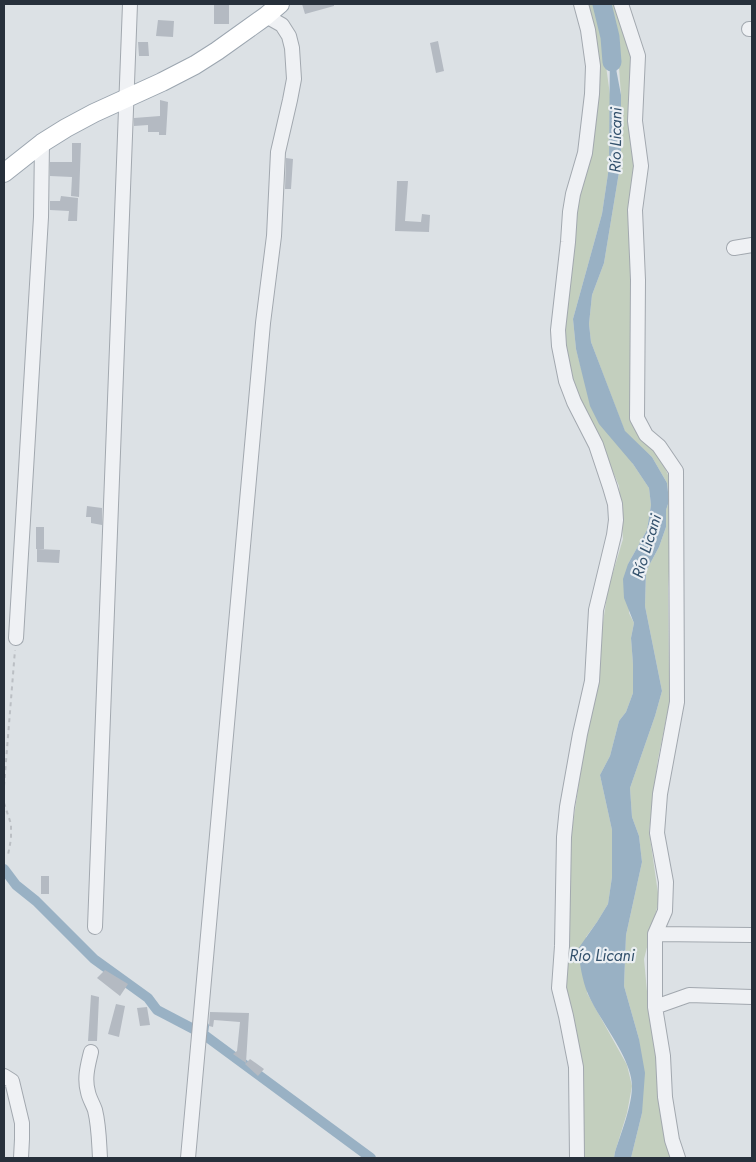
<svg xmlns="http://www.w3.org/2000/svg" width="756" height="1162" font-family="Jost,sans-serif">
<rect width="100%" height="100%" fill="#dce1e5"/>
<path fill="#c3cfbe" d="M588 4H596L600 22 610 95 609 167 602 214 573 319 576 349 583 375 633 464 649 488 651 505 647 530 628 564 629 613 634 623 631 638 633 664V693L626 712 619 721 610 756 600 775 612 830V877L608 904 597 922 586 937 587 993 627 1065 632 1086 627 1113 615 1152 614 1158H581L563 998 570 843 608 589 623 539 619 486 596 432 574 386 564 340 578 205 596 116V70L593 19Z
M606 4H615L631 53 637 130 632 196 631 398 670 479 671 539 668 588 669 673 671 695 658 759 649 831 659 900 644 959 649 1013 672 1158H631L642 1113 639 1039 624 986 626 935 642 862 639 836 632 817 630 788 655 716 662 691 645 606 646 571 659 547 666 527V510L669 501 667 483 652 457 625 432 591 342 589 324 592 295 604 263 621 160V95L617 40Z"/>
<path fill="#99b1c4" d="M610 37 621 95V160L604 263 592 295 589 324 591 342 625 431 652 457 667 483 669 501 666 510V527L659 547 646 571 645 606 662 691 655 716 630 788 632 817 639 836 642 862 626 935 624 986 639 1039 645 1073 642 1113 631 1158H614L615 1152C621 1133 632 1106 632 1086 632 1058 599 1020 588 994 582 980 580 964 578 949L597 922 608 904 612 877V830L600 775 610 756 619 721 626 712 633 693V664L631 638 634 623 624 598 623 579 628 564 647 530 651 505 649 488 633 464 599 424 590 406 576 349 573 319 602 214 609 167Z"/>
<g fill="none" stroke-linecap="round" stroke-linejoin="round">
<path stroke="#99b1c4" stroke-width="10" d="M4 869 16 885 36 901 94 959 148 998 157 1010 203 1034
M204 1026 203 1034 371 1158"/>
<path stroke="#99b1c4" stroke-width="19" d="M602 4 610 37 612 62"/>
</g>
<path fill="#b4bac2" d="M214 4H229V24H214Z
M302 4H334V6L305 14Z
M158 20 174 21 173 37 156 36Z
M438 41 444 71 436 73 430 43Z
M138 42H148L149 56H139Z
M160 100 168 102 166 135H159V132H148V125L134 126V118L160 116Z
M72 143H81L79 197 71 196 72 177 50 176V162H72Z
M286 158 293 159 291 189H285Z
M397 181H408L405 221 421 222 422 214 430 215 429 232 395 231Z
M61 196 78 198 77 221H68L69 211 50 210V201H60Z
M87 506 102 508V525L91 523V517H86Z
M36 527H44V549H36Z
M37 549 60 550 59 563 37 562Z
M41 876H49V894H41Z
M105 970 128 984 120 996 97 978Z
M91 995 99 997 97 1041H88Z
M116 1004 125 1006 119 1037 108 1034Z
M147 1007 150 1025 140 1026 137 1008Z
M210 1012 249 1013 246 1063 233 1054 237 1051 240 1022 214 1020 213 1027 209 1026Z
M250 1059 264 1069 258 1076 245 1064Z"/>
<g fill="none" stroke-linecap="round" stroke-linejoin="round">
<defs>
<path id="minor" d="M621 4 638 56 635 121 641 166 635 210 638 280 637 418 646 435 659 446 676 471 677 702 660 794 657 833 666 882 665 911 655 934V1007L663 1056 665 1097 672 1140 678 1158
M749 29H752
M734 248 752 245
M16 638 41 217 42 143
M95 927 130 4
M655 934 752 935
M655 1007 689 995 752 997
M91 1052C88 1065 84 1078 88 1092 89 1098 93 1104 95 1110 99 1126 99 1142 100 1158
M4 1076 12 1081 22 1123V1139L21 1158
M188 1158 263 323 274 236 278 152 290 100 294 79 292 48 289 36 282 25 266 16
M577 1158 576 1067 566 1016 559 988 562 946 564 837 567 807 580 734 592 681 596 610 614 535 616 520 615 504 610 487 596 445 574 402 566 381 559 346 558 330 568 242 570 212 573 194 585 153 592 94 593 66 588 30 581 4"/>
<path id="major" d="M4 173 42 143 66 128 94 113 162 82 195 65 217 51 266 16 280 4"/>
</defs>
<use href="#minor" stroke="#a2a8af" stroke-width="16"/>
<use href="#major" stroke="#9ca6b0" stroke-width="20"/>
<path stroke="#bbbfc4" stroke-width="2" stroke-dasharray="4 4" stroke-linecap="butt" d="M4 786 15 650
M4 803 11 824V839L8 855"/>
<use href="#minor" stroke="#eff1f4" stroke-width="14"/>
<use href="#major" stroke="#fff" stroke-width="18"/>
</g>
<g text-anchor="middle" stroke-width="4.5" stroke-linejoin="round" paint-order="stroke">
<g font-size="16" font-style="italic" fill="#33516c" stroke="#ebeff3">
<text transform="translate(615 140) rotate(-89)" y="6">Río Licani</text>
<text transform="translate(646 546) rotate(-73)" y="6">Río Licani</text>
<text x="602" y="961">Río Licani</text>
</g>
</g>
<rect width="756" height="1162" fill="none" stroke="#27303b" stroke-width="10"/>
</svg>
